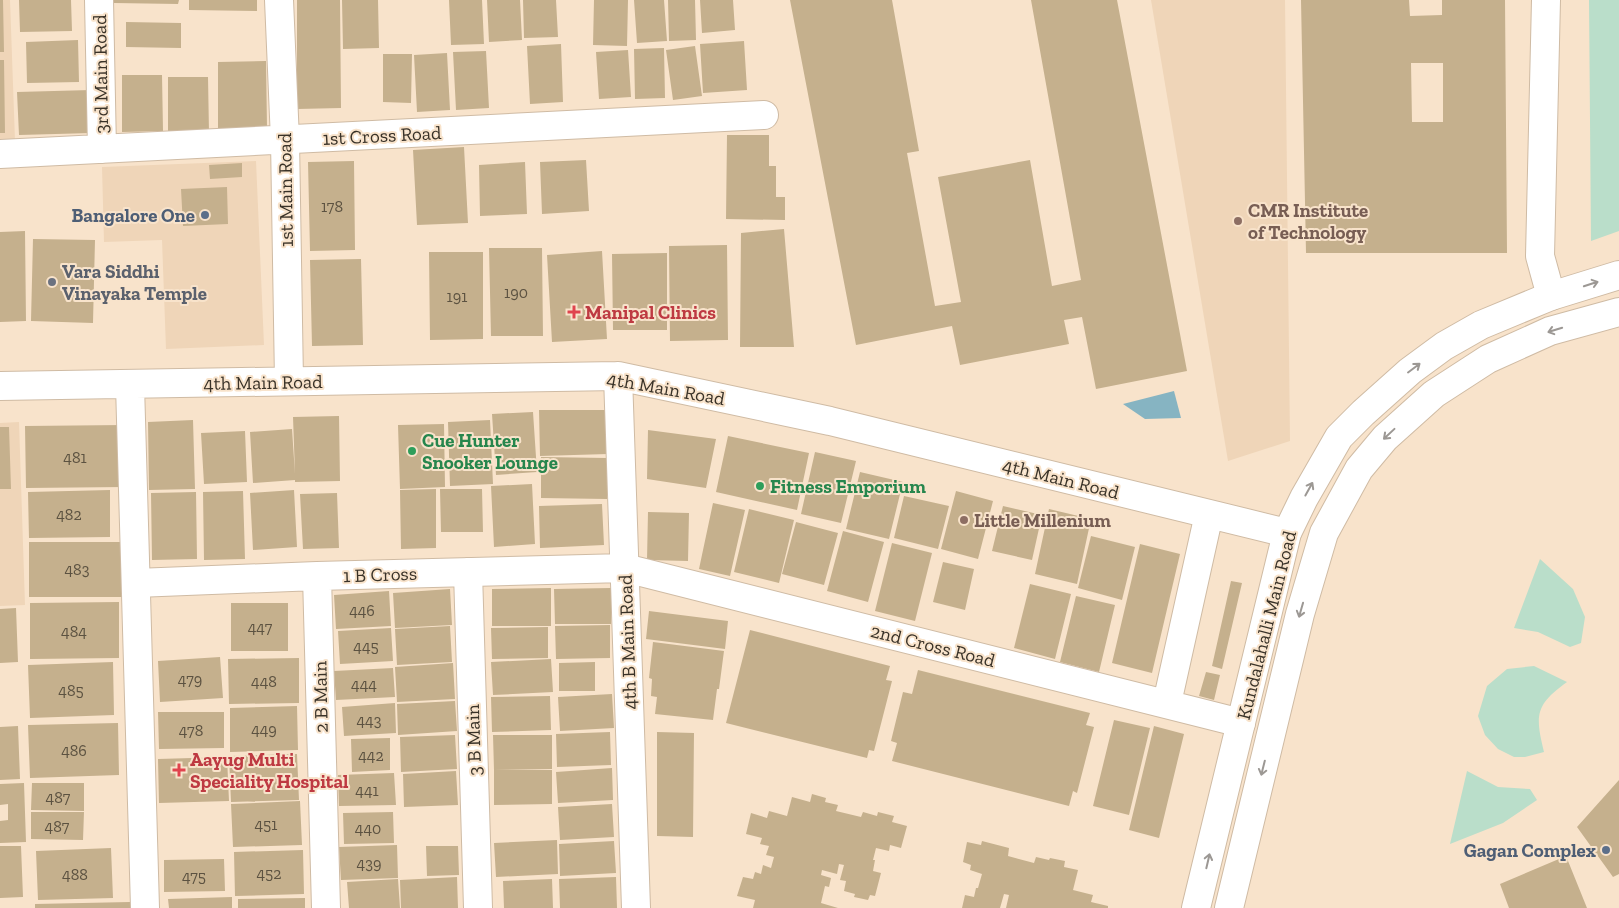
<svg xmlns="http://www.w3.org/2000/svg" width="1619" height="908" font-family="'Zilla Slab',serif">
<rect width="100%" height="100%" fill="#f8e3cb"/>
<path fill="#efd5b8" d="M0 0H10L15 141 0 142Z
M1151 0H1285L1290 441 1228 461Z
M256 161 264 345 166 349 162 240 104 242 102 167Z
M19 422 25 605 0 606V423Z"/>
<path fill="#badeca" d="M1589 0H1619V231L1591 241Z
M1540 559 1573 589 1585 617 1581 643 1570 647 1538 632 1514 628Z
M1534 666 1567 682C1535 705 1535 715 1544 752L1525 757H1514L1498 749 1485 735 1478 716 1487 686 1507 669Z
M1467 771 1498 787 1530 789 1537 800 1503 823 1450 844Z"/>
<path fill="#86b4c2" d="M1174 391 1181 418 1145 419 1123 404Z"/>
<path fill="#c5b08d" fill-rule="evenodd" d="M0 0H3L4 52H0Z
M19 0H71L72 31 20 32Z
M114 0H179L178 4 114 3Z
M189 0H257V11L189 10Z
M297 0H340L341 108 297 109Z
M342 0H378L379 48 343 49Z
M449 0H482L484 44 451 45Z
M487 0H520L522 40 489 42Z
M523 0H556L558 37 524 38Z
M594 0H628L627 46 593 45Z
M634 0H664L667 41 637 43Z
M668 0H695L696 40 669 41Z
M700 0H733L735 30 702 33Z
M790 0H892L919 151 907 153 935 306 961 302 938 177 1030 160 1052 286 1081 280 1031 0H1117L1187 371 1096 389 1082 317 1064 320 1069 344 960 365 952 326 856 345Z
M1301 0H1409L1410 16 1442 15V0H1505L1507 253H1306ZM1411 63H1443V122H1412Z
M126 22 181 23V48L126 47Z
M78 40 79 82 27 83 26 42Z
M744 41 747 90 703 93 700 44Z
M561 44 563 102 530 104 527 46Z
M695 46 702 96 673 100 666 50Z
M664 48 665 98 635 99 634 49Z
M628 50 631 97 599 99 596 52Z
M486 51 489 108 456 110 453 52Z
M447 53 450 110 417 112 414 55Z
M383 54H412L411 103 383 102Z
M0 60H4L5 133H0Z
M266 61 267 128 218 129V62Z
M122 75H162L163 131 122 132Z
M168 77H208L209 133 168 134Z
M91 90 92 133 19 135 17 92Z
M727 135H769V166H776V197H785V220L726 219Z
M464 147 468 223 417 225 413 150Z
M586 160 589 211 542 214 540 162Z
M354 161 355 250 310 251 308 162Z
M525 162 527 214 480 216 479 165Z
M242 163V177L210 179 209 165Z
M227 187 228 224 183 226 181 189Z
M784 229 794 347H740L741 233Z
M25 231 26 321 0 322V232Z
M33 239 95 240 93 323 31 321Z
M727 245 728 340 670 341 669 246Z
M489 248H542L543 336H491Z
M602 251 607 339 552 342 547 255Z
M429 252H483V339L430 340Z
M667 253V330H613L612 254Z
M361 259 363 345 312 346 310 260Z
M539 410H607L608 454 540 456Z
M533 412 537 472 496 475 492 414Z
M339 416 340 481 295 482V480L253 483 250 432 292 429 295 474 293 417Z
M193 420 195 489 149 490 148 422Z
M490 420 493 484 450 486 448 422Z
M444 424 445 487 400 489 398 425Z
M124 425V487L26 488 25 426Z
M0 427H9L11 489H0Z
M648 430 716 439 706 488 647 479Z
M245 431 247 482 204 484 201 433Z
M728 436 809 453 797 510 716 492Z
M815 452 856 461 841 523 801 514Z
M541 457 607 458V499L541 498Z
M860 472 903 482 889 539 846 529Z
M532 484 535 544 494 547 491 486Z
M436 489V548L401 549 400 490Z
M440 489H482L483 532H441Z
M110 490V537L29 538 28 492Z
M294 490 297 547 253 550 250 493Z
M243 491 245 559 204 560 203 492Z
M956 491 993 501 978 559 941 549Z
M196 492 197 559 152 560 151 493Z
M337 493 339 548 303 549 300 494Z
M904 496 949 506 938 549 894 538Z
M713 503 745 510 730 576 699 569Z
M602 504 604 545 540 548 539 506Z
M1003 506 1042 515 1032 560 992 551Z
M749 509 794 520 779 583 734 572Z
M1049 509 1091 519 1077 584 1035 574Z
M648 512 689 513 688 561 647 560Z
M796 522 838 533 824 585 782 574Z
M843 531 884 542 868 602 827 591Z
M1091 536 1135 547 1122 600 1078 588Z
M29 542H125V597H29Z
M892 543 932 553 915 621 875 611Z
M1140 544 1180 554 1152 673 1112 663Z
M943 562 974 569 965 610 933 602Z
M1231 581 1242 583 1222 669 1212 666Z
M1030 584 1071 594 1055 659 1014 648Z
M551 588V626H492V589Z
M611 588V624H555L554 589Z
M450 589 452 625 395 628 393 593Z
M389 591 391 626 336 629 334 595Z
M1076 596 1115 605 1099 672 1060 662Z
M119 602V658L30 659V603Z
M231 603H288V651H231Z
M16 608 18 662 0 663V609Z
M649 611 728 621 725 649 646 639Z
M610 625V658L556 659 555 626Z
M450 626 452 662 397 665 395 629Z
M548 627V658L492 659 491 628Z
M391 628 393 661 340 664 338 631Z
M750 630 890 666 886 680 892 681 874 751 869 750 867 758 726 723Z
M653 642 724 651 719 689H717L713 720 655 714 657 697 651 696 652 679 649 678Z
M220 657 223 698 160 702 158 661Z
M299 658V703L229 704 228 659Z
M551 659 553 692 493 695 491 662Z
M113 662 114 715 30 718 28 665Z
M595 662V691H559V663Z
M453 663 455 699 397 702 395 667Z
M393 668 395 697 336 700 334 671Z
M918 670 1090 713 1086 725 1094 727 1077 793 1073 791 1069 806 892 761 897 743 891 741 903 692 912 694Z
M1206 672 1220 675 1214 700 1199 696Z
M612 694 614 728 560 731 558 697Z
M550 696 551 730 492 732 491 697Z
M455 701 457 731 398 735 397 704Z
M395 703 396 733 344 736 342 707Z
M297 706 298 750 230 752V708Z
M158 712H224V748L159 749Z
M1114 720 1150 728 1129 815 1093 806Z
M118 723 119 775 30 778 28 725Z
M18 726 20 779 0 780V727Z
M1154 726 1184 734 1159 838 1129 830Z
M610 732 611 765 557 767 556 734Z
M657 732 694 733 693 837 657 836Z
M455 735 457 769 401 772 400 737Z
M493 735H552V769L494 770Z
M390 738V770L352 772 351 739Z
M297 754 299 800 231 802 229 756Z
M227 757 229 801 159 803 158 759Z
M612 768 613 800 558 803 556 772Z
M494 770H552V804L494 805Z
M456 771 458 805 404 807 403 774Z
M394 773 396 805 339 806 338 775Z
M1619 780V874L1613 877 1577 827Z
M24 783 26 842 0 843V821L8 820V804L0 805V784Z
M32 783H84V811L31 810Z
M812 794 826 798 825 802 838 805 836 811 861 817 863 812 877 816 878 812 894 816 892 822 907 826 901 848 890 845 889 851 876 848 873 860H875L873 871 881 873 875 896 870 895 868 900 854 897 855 894 844 891 846 881 840 880 844 865 839 864 837 874 822 870 821 875 831 878 829 887 825 886 821 903 838 908H753L755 900 737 896 743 877 753 879 755 872 761 874 763 865 771 868 774 857 766 855 769 846 760 844 762 838 746 834 751 813 767 818 769 811 787 816 792 797 810 802Z
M300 801 302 845 233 847 231 804Z
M612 804 614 837 560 840 558 807Z
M31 812H84L83 840 31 839Z
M393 812 394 843 344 844 343 813Z
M557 840 558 874 496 877 494 843Z
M614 841 616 873 560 876 559 844Z
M982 841 1009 848 1008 856 1034 863 1036 857 1049 860 1050 858 1065 861 1064 867 1078 870 1073 890 1093 895 1091 902 1108 906V908H1006L1009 895 1004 894 1000 908H962L965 895 974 897 976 888H978L982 874 970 870 971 865 963 862 967 842 981 845Z
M397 845 398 878 341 880 339 847Z
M0 846H21L23 897 0 898Z
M426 846H458L459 875 427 876Z
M111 848 113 898 38 900 36 851Z
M303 850 304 894 235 896 234 852Z
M1566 856 1587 908H1509L1500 884Z
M224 859 225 891 164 892V860Z
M457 877 458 908H401L400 880Z
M616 877 617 908H560L559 879Z
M398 879 400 908H349L347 882Z
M552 879 553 908H504L503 881Z
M232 897V908H169L168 899Z
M305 898V908H238V899Z
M130 902V908H35V904Z"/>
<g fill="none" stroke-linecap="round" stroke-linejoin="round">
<defs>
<path id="minor" d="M99 0 102 149
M279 0 285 140 289 381
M1546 0 1540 256 1551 296
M0 154 764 115
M618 376 636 908
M130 385 145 908
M0 386 618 376 830 421 1287 533
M468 572 478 908
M317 576 326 908
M136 583 317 576 625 568 1241 723
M1167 703 1209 514"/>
<path id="major" d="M1196 908 1287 533 1304 498 1339 437 1363 413 1410 371 1444 346 1481 325 1551 296 1619 275
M1229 908 1300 614 1324 533 1359 469 1385 438 1434 394 1488 359 1550 331 1619 312"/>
</defs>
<use href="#minor" stroke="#cfbba4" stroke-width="30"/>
<use href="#major" stroke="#cfbba4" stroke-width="30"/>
<use href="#minor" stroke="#fff" stroke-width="28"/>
<use href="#major" stroke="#fff" stroke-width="28"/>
</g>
<defs><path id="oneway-shaft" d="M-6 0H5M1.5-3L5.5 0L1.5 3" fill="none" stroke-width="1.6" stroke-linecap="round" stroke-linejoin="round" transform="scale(1.25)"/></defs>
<g stroke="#9c9894">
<use href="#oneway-shaft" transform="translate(1591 284) rotate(-18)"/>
<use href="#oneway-shaft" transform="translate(1555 330) rotate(163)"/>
<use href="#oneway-shaft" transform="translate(1414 368) rotate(-37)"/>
<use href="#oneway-shaft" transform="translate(1389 434) rotate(137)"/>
<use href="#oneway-shaft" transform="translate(1309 489) rotate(-61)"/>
<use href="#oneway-shaft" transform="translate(1301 610) rotate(106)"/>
<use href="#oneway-shaft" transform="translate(1263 768) rotate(104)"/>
<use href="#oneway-shaft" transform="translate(1208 861) rotate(-77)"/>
</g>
<g fill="#5c6f8a" stroke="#f8e3cb" stroke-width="2">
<circle cx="205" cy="215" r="5"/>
<circle cx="1606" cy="850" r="5"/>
</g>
<g fill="#8d6e63" stroke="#f8e3cb" stroke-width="2">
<circle cx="1238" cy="221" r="5"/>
<circle cx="964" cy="520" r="5"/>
</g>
<circle fill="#6b7280" stroke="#f8e3cb" stroke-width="2" cx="52" cy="282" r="5"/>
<g fill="#e0444e" stroke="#f8e3cb" stroke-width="2">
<path d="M571.5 304.5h5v5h5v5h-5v5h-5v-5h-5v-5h5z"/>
<path d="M176.5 762.5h5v5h5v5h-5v5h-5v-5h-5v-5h5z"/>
</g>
<g fill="#2e9e5b" stroke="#f8e3cb" stroke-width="2">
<circle cx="412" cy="451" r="5"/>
<circle cx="760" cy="486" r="5"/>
</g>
<g text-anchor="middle" stroke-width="4" stroke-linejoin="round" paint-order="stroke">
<g font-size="16" fill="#5c5241">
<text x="332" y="212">178</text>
<text x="516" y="298">190</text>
<text x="457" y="302">191</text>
<text x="75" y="463">481</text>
<text x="69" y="520">482</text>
<text x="77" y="575">483</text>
<text x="362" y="616">446</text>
<text x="260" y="633">447</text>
<text x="74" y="637">484</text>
<text x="366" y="652">445</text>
<text x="190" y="685">479</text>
<text x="264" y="687">448</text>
<text x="364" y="690">444</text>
<text x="71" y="696">485</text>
<text x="369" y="726">443</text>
<text x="264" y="735">449</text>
<text x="191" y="736">478</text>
<text x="74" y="756">486</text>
<text x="371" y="761">442</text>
<text x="367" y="796">441</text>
<text x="58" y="803">487</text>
<text x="266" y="830">451</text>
<text x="57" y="832">487</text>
<text x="368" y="834">440</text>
<text x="369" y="869">439</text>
<text x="269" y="879">452</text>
<text x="75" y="880">488</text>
<text x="194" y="882">475</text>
</g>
<g font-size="19" fill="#393228" stroke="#f8e3cb">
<text transform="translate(100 74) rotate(-91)" y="7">3rd Main Road</text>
<text transform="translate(382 135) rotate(-3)" y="7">1st Cross Road</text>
<text transform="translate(285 190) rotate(-91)" y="7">1st Main Road</text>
<text transform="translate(263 382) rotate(-1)" y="7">4th Main Road</text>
<text transform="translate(666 388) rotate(10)" y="7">4th Main Road</text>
<text transform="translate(1061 478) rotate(14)" y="7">4th Main Road</text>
<text transform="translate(380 574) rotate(-2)" y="7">1 B Cross</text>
<text transform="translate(1266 625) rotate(-76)" y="7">Kundalahalli Main Road</text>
<text transform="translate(627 642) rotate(-92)" y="7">4th B Main Road</text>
<text transform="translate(933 645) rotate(14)" y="7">2nd Cross Road</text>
<text transform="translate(320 697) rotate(-91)" y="7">2 B Main</text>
<text transform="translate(473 740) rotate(-92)" y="7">3 B Main</text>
</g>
<g font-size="19" font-weight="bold" fill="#785e54" stroke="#f8e3cb" text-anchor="start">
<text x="1248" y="217">CMR Institute<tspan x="1248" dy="22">of Technology</tspan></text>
<text x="974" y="527">Little Millenium</text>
</g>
<g font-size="19" font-weight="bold" fill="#4e5e75" stroke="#f8e3cb" text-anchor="end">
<text x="195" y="222">Bangalore One</text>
<text x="1596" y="857">Gagan Complex</text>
</g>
<g font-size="19" font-weight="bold" fill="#5b616d" stroke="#f8e3cb" text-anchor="start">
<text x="62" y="278">Vara Siddhi<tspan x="62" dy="22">Vinayaka Temple</tspan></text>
</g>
<g font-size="19" font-weight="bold" fill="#be3a42" stroke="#f8e3cb" text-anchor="start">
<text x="585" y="319">Manipal Clinics</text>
<text x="190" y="766">Aayug Multi<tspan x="190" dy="22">Speciality Hospital</tspan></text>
</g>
<g font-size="19" font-weight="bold" fill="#27864d" stroke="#f8e3cb" text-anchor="start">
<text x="422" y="447">Cue Hunter<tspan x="422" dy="22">Snooker Lounge</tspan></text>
<text x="770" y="493">Fitness Emporium</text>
</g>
</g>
</svg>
